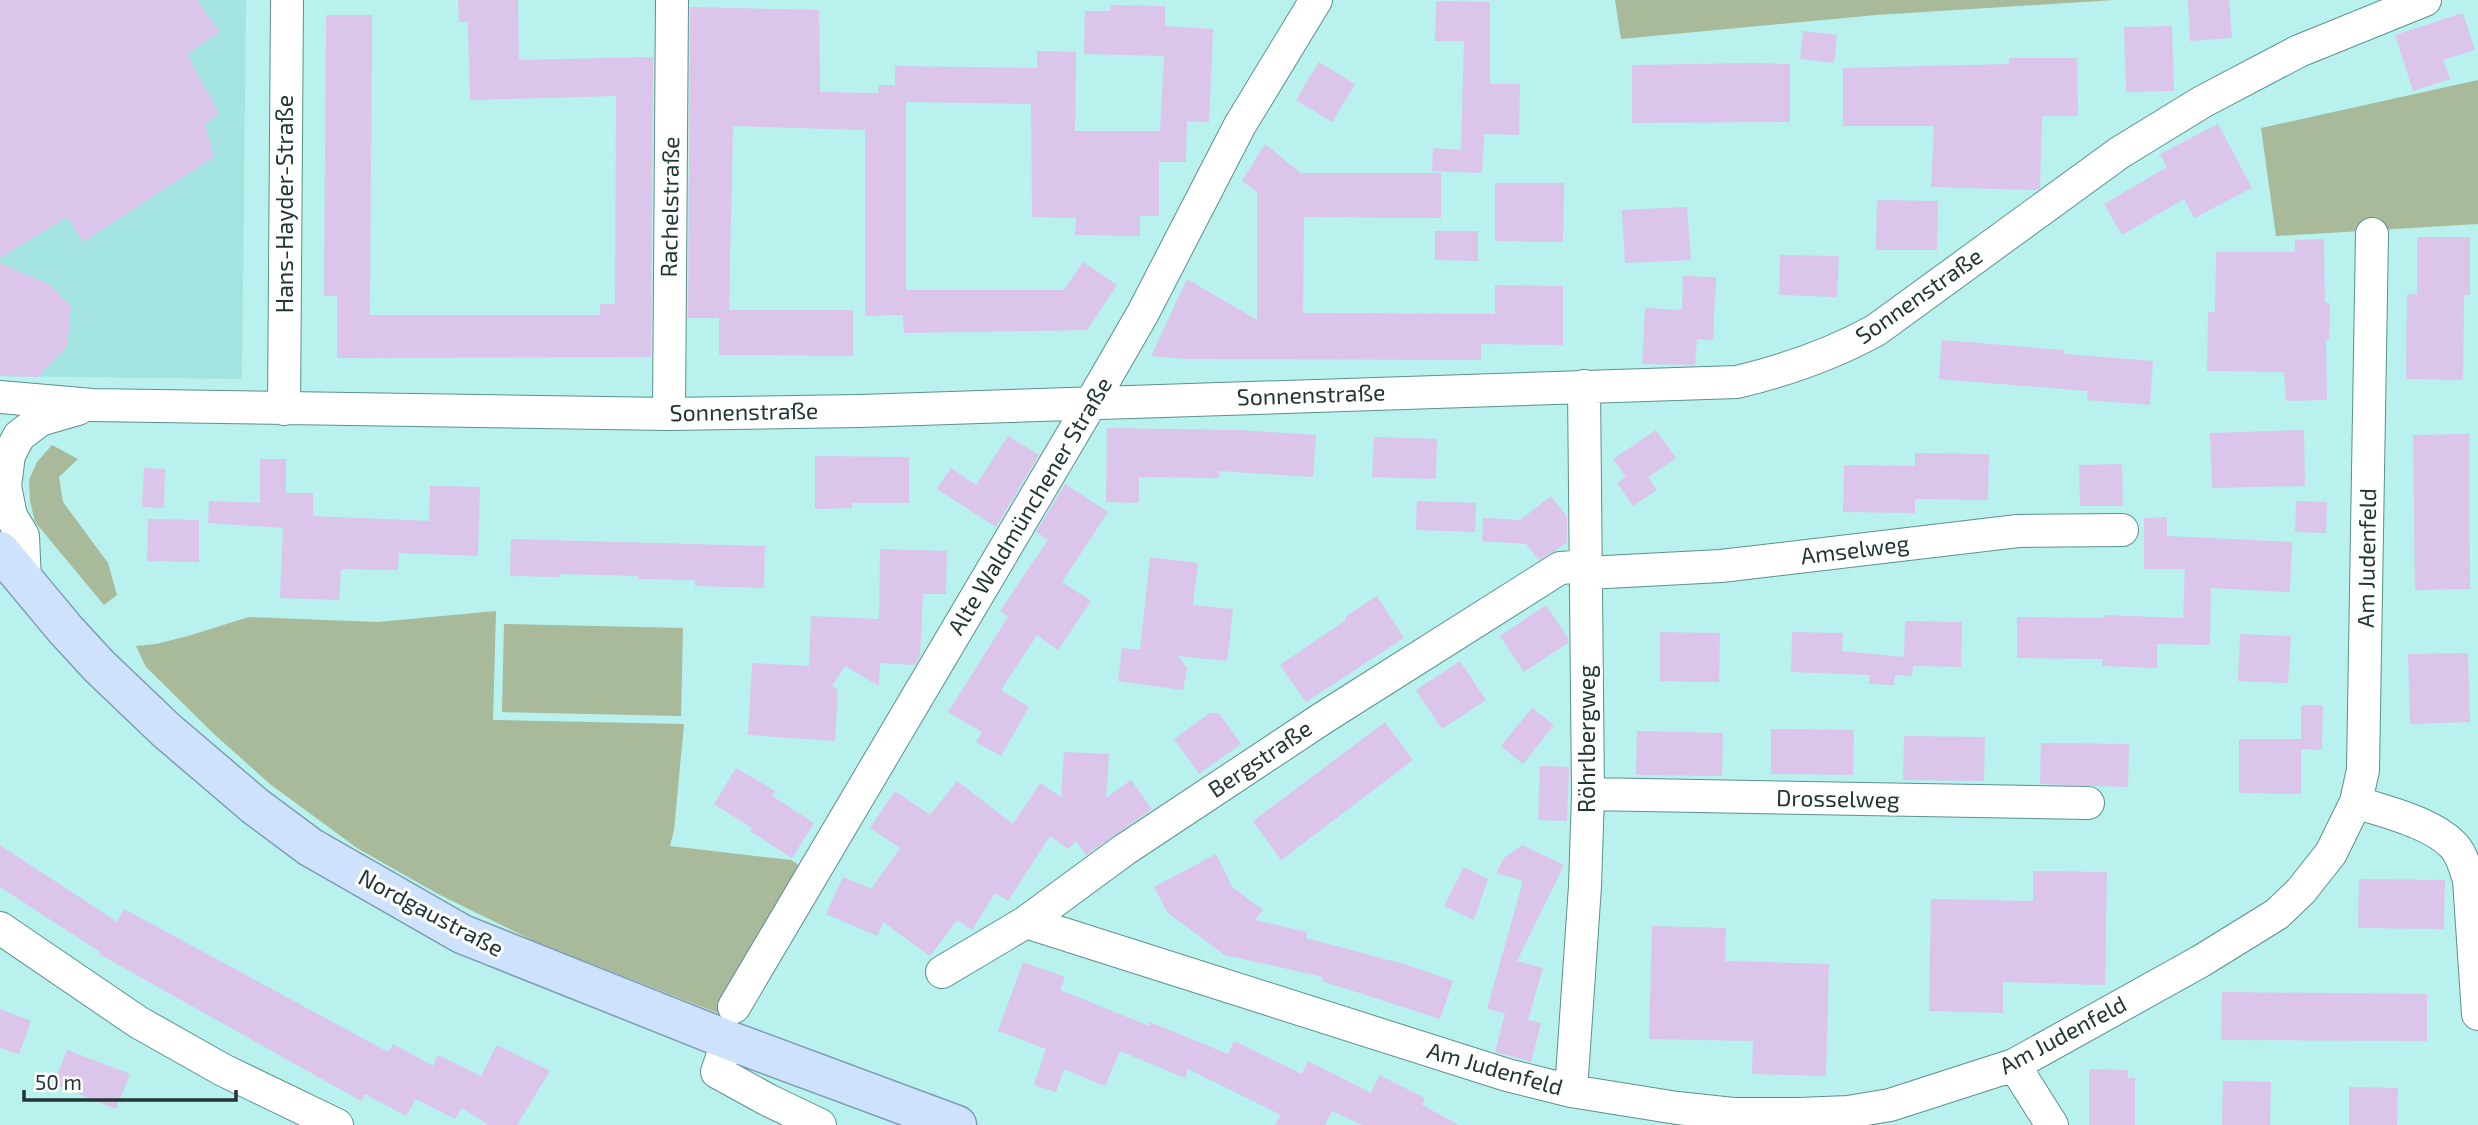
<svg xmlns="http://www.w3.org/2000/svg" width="2478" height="1125" font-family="'Exo 2',sans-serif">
<rect width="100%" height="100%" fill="#b8f1ed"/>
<path fill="#a3e4e0" d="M0 0H246L242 379 0 376Z"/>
<path fill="#a8ba99" d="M1615 0H2114L1876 15 1621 39Z
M2478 80V224L2276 236 2261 128Z
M52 445 78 459 59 477 63 502 108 563 117 595 104 605 35 522 30 501 29 480 37 462Z
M496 611 493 720 684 724 674 830 670 846 791 860 803 868 725 996 720 1014 534 941 438 894 357 848 270 784 214 734 146 667 136 646 156 644 188 636 249 617 378 622Z
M504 624 683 628 681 716 502 712Z"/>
<path fill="#dbc5eb" d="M0 0H197L220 32 187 54 219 114 205 123 214 157 83 242 67 217 0 258Z
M458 0H518L519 60 653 57 651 357 337 358V296H324L326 15H372L370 315H600V304H615L616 96 470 100 468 22H459Z
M2188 0H2229L2232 38 2190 41Z
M1436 1 1490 2V84H1520L1519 135 1484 134 1482 173 1432 171 1433 148 1461 150 1464 41H1435Z
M1110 5 1165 6V26L1213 29 1209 122 1187 121 1186 162H1159V216H1140V236L1075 235 1076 218 1032 217 1031 104 906 102V290H1064L1083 262 1117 285 1087 330 904 333 903 315 865 316V130L733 126 729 310H853V356L719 355V318H688L690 7 819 10 820 92 878 93 879 85H895V66L1037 68V51L1076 52 1075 131H1160L1164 56 1084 54 1085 11H1110Z
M2463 13 2475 50 2443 60 2450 79 2413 91 2395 35Z
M2172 26 2174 91 2126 92 2124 27Z
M1803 31 1837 35 1834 63 1800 59Z
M2009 58H2077L2078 116H2042L2040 188 2037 190 1931 187 1934 126H1843V68L2009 64Z
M1319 62 1355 84 1332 122 1296 100Z
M1756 63 1790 64V122L1632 123V65Z
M2218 124 2252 188 2194 218 2184 199 2122 235 2104 204 2167 167 2160 154Z
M1265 144 1301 173H1441V218L1304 217 1303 313 1495 314V285L1563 286V345L1481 344V360L1186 359 1151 356 1187 279 1257 320V192L1242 181Z
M1495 183H1564L1563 242 1495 241Z
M1877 200 1938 201 1937 250H1876Z
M1687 207 1691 260 1625 263 1622 210Z
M1435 231H1478V261L1435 260Z
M2417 237H2470V295H2464L2463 380 2406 379 2407 295 2417 294Z
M2324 239 2325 303H2330L2329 340H2326L2327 400 2286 401 2284 372 2207 371 2208 312H2215L2216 252H2295V240Z
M1780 255 1839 256 1837 297 1779 295Z
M0 263 49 284 71 306 67 347 38 377 0 376Z
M1683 276 1716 277 1713 340 1697 339 1695 365 1642 364 1645 308 1682 310Z
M1942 340 2064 350V354L2153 361 2150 405 2087 400 2088 391 1939 379Z
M1107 428 1238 430 1316 435 1313 477 1219 471V478L1139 477V503L1106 502Z
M1656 430 1676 458 1648 477 1657 490 1633 506 1617 483 1626 477 1613 459Z
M2304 430 2305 486 2212 488 2210 433Z
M2469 434 2470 589 2415 590 2413 435Z
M1008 436 1039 455 996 527 937 489 951 468 976 485Z
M1374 437 1437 439 1436 479 1372 477Z
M1915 453 1989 454 1988 500 1915 499V513L1843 512 1844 465 1915 466Z
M815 456 909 457V503H852V508L815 509Z
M260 459H286V493H313V516L429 521 430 486 480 487 478 556 399 553 398 570 341 569 339 600 280 598 283 528 208 523 209 501 260 503Z
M2122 464 2123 506H2080L2079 465Z
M144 468 165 469 164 508 142 507Z
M1065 484 1108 512 1062 582 1091 601 1058 650 1037 635 1001 690 1029 707 1001 756 976 742 982 732 948 712 1008 617 1000 611 1048 540 1036 532Z
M1551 496 1567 517V542L1555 551 1539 560 1526 544 1482 541 1483 518 1520 520Z
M1417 501 1476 503 1475 532 1416 530Z
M2296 501 2327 502 2326 533 2295 532Z
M2167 517V536L2292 542 2290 592 2211 588 2210 645 2157 644V668L2102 666 2103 659 2017 658V617L2104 618V615L2183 618 2185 569H2144V518Z
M148 519 199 520V562L147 561Z
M511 539 765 546 764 588 695 586V580L638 579V576L560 574V577L510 576Z
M880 549 947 551 946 594H923L920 656 915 665 880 663 879 686 845 666 832 686 838 690 835 741 748 735 752 663 809 666 811 616 879 619Z
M1150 557 1198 563 1193 605 1233 609 1227 661 1178 656 1187 668 1183 690 1118 681 1122 648 1140 650Z
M1377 596 1404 638 1306 702 1280 665 1346 620 1345 617Z
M1546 605 1568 638V643L1524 672 1500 636Z
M1905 621 1962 622 1961 667 1913 666 1912 676 1895 675 1894 685 1869 684 1870 675 1791 672 1792 632 1843 633 1842 651 1904 657Z
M1660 632 1720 633 1719 682 1660 681Z
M2240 634 2291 636 2288 683 2238 681Z
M2468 653 2470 722 2410 724 2408 654Z
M1460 661 1486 700 1442 729 1416 690Z
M2301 705H2323L2322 750 2301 749Z
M1532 708 1554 725 1523 764 1501 746Z
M1210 713H1219L1241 744 1199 774 1174 739Z
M1385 722 1413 760 1281 860 1253 821Z
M1771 729 1854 730 1853 775 1771 774Z
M1637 731 1723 733 1722 776 1636 775Z
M1904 736 1985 737 1984 781 1903 780Z
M2239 739H2301V794L2239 793Z
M2041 743 2129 744 2128 787 2040 784Z
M1064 752 1109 754 1106 798 1131 780 1152 809 1086 855 1076 841 1068 849 1050 836 1008 901 995 893 972 930 957 920 930 956 883 922 877 936 826 914 843 877 871 889 900 848 870 828 895 791 930 815 957 781 1013 824 1040 783 1061 797Z
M1540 766 1569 767 1567 821 1538 820Z
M736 768 775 791 772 796 814 823 792 858 750 831 752 828 714 804Z
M0 845 117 922 124 909 388 1052 393 1044 433 1066 438 1055 481 1076 497 1045 550 1071 517 1125H489L462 1108 455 1119 416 1099 406 1116 365 1094 361 1101 99 954 100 952 0 887Z
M1522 845 1564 865 1517 961 1543 968 1528 1020 1541 1023 1531 1062 1495 1052 1505 1013 1487 1009 1523 881 1496 873 1504 858Z
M1216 854 1232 887 1263 910 1255 920 1307 932 1306 938 1407 965 1453 981 1440 1019 1322 981 1323 977 1225 955 1168 913 1154 887Z
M1464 867 1488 879 1474 920 1444 906Z
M2033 871 2107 872 2105 985 2003 982V1013L1929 1011 1931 899 2033 901Z
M2359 879 2445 880 2444 929 2358 928Z
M1652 926 1726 928 1725 961 1829 964 1826 1076 1752 1074 1753 1041 1649 1039Z
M1023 962 1065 977 1060 990 1149 1026 1150 1022 1228 1054 1234 1041 1302 1074 1308 1061 1371 1093 1379 1075 1425 1098 1422 1105 1459 1125H1362L1332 1111 1325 1125H1275L1281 1115 1188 1069 1185 1078 1120 1051 1105 1086 1064 1069 1056 1092 1034 1085 1046 1049 998 1031Z
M2222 992 2427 994V1041L2225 1040 2221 1039Z
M0 1009 31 1021 19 1054 0 1048Z
M67 1050 130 1074 116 1109 54 1084Z
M2089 1069 2128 1070V1078H2135V1125H2089Z
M2223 1081 2271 1082 2270 1125H2222Z
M2349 1087 2398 1088 2397 1125H2349Z"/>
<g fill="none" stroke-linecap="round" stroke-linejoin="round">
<defs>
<path id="minor" d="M0 397 92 405 669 414 860 411 1737 382C1787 370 1831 355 1876 330L2119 153 2202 102 2299 51 2425 0
M284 409 287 0
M669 414 672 0
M1587 573 1721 566 2018 531 2122 530
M25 582 23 536 11 516 5 486 9 455 19 436 40 420 78 409
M1588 794 2088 803
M2356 802C2385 812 2431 822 2453 845 2462 854 2465 868 2469 880L2478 1014
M1026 922 1507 1075 1571 1091 1677 1108 1733 1114H1799L1848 1112 1890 1105 2014 1065 2201 961 2277 914 2301 891 2331 853 2356 802 2363 770 2372 234
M0 928 138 1022 223 1070 337 1125
M942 972 1026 922 1124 850 1323 718 1560 568 1587 566
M734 1007 1091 403 1143 313 1240 125 1316 0
M728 1040 717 1072 768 1100 820 1125
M2014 1065 2052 1125
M1571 1091 1585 886 1588 794 1584 386"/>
<path id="major" d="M0 551 65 629 99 666 166 730 255 806 310 847 462 934 728 1040 957 1125"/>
</defs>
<use href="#minor" stroke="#5b918e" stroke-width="34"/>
<use href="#major" stroke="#7c9bb4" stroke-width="41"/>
<use href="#minor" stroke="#fff" stroke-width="32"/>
<use href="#major" stroke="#cee3fb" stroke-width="38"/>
</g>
<g text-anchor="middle" stroke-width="6" stroke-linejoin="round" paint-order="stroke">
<g font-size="23" fill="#203735" stroke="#fff">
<text transform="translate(285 204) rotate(-90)" y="8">Hans-Hayder-Straße</text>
<text transform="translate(670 207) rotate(-89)" y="8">Rachelstraße</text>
<text transform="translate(1919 296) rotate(-35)" y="8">Sonnenstraße</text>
<text transform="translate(1311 395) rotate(-2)" y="8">Sonnenstraße</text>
<text transform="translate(744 412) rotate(-1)" y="8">Sonnenstraße</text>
<text transform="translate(1030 506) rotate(-59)" y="8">Alte Waldmünchener Straße</text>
<text transform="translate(1855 550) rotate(-7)" y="8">Amselweg</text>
<text transform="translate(2367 558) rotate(-89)" y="8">Am Judenfeld</text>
<text transform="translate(1587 739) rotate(-90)" y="8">Röhrlbergweg</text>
<text transform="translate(1260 759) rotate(-34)" y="8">Bergstraße</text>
<text transform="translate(1838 799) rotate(1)" y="8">Drosselweg</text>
<text transform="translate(431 913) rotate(28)" y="8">Nordgaustraße</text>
<text transform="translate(2063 1035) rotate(-28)" y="8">Am Judenfeld</text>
<text transform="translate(1495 1069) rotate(16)" y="8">Am Judenfeld</text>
</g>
</g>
<path d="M24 1090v10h212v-10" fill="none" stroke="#203735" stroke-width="3.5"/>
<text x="35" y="1090" font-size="21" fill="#203735" stroke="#ffffff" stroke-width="5" paint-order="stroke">50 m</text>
</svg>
